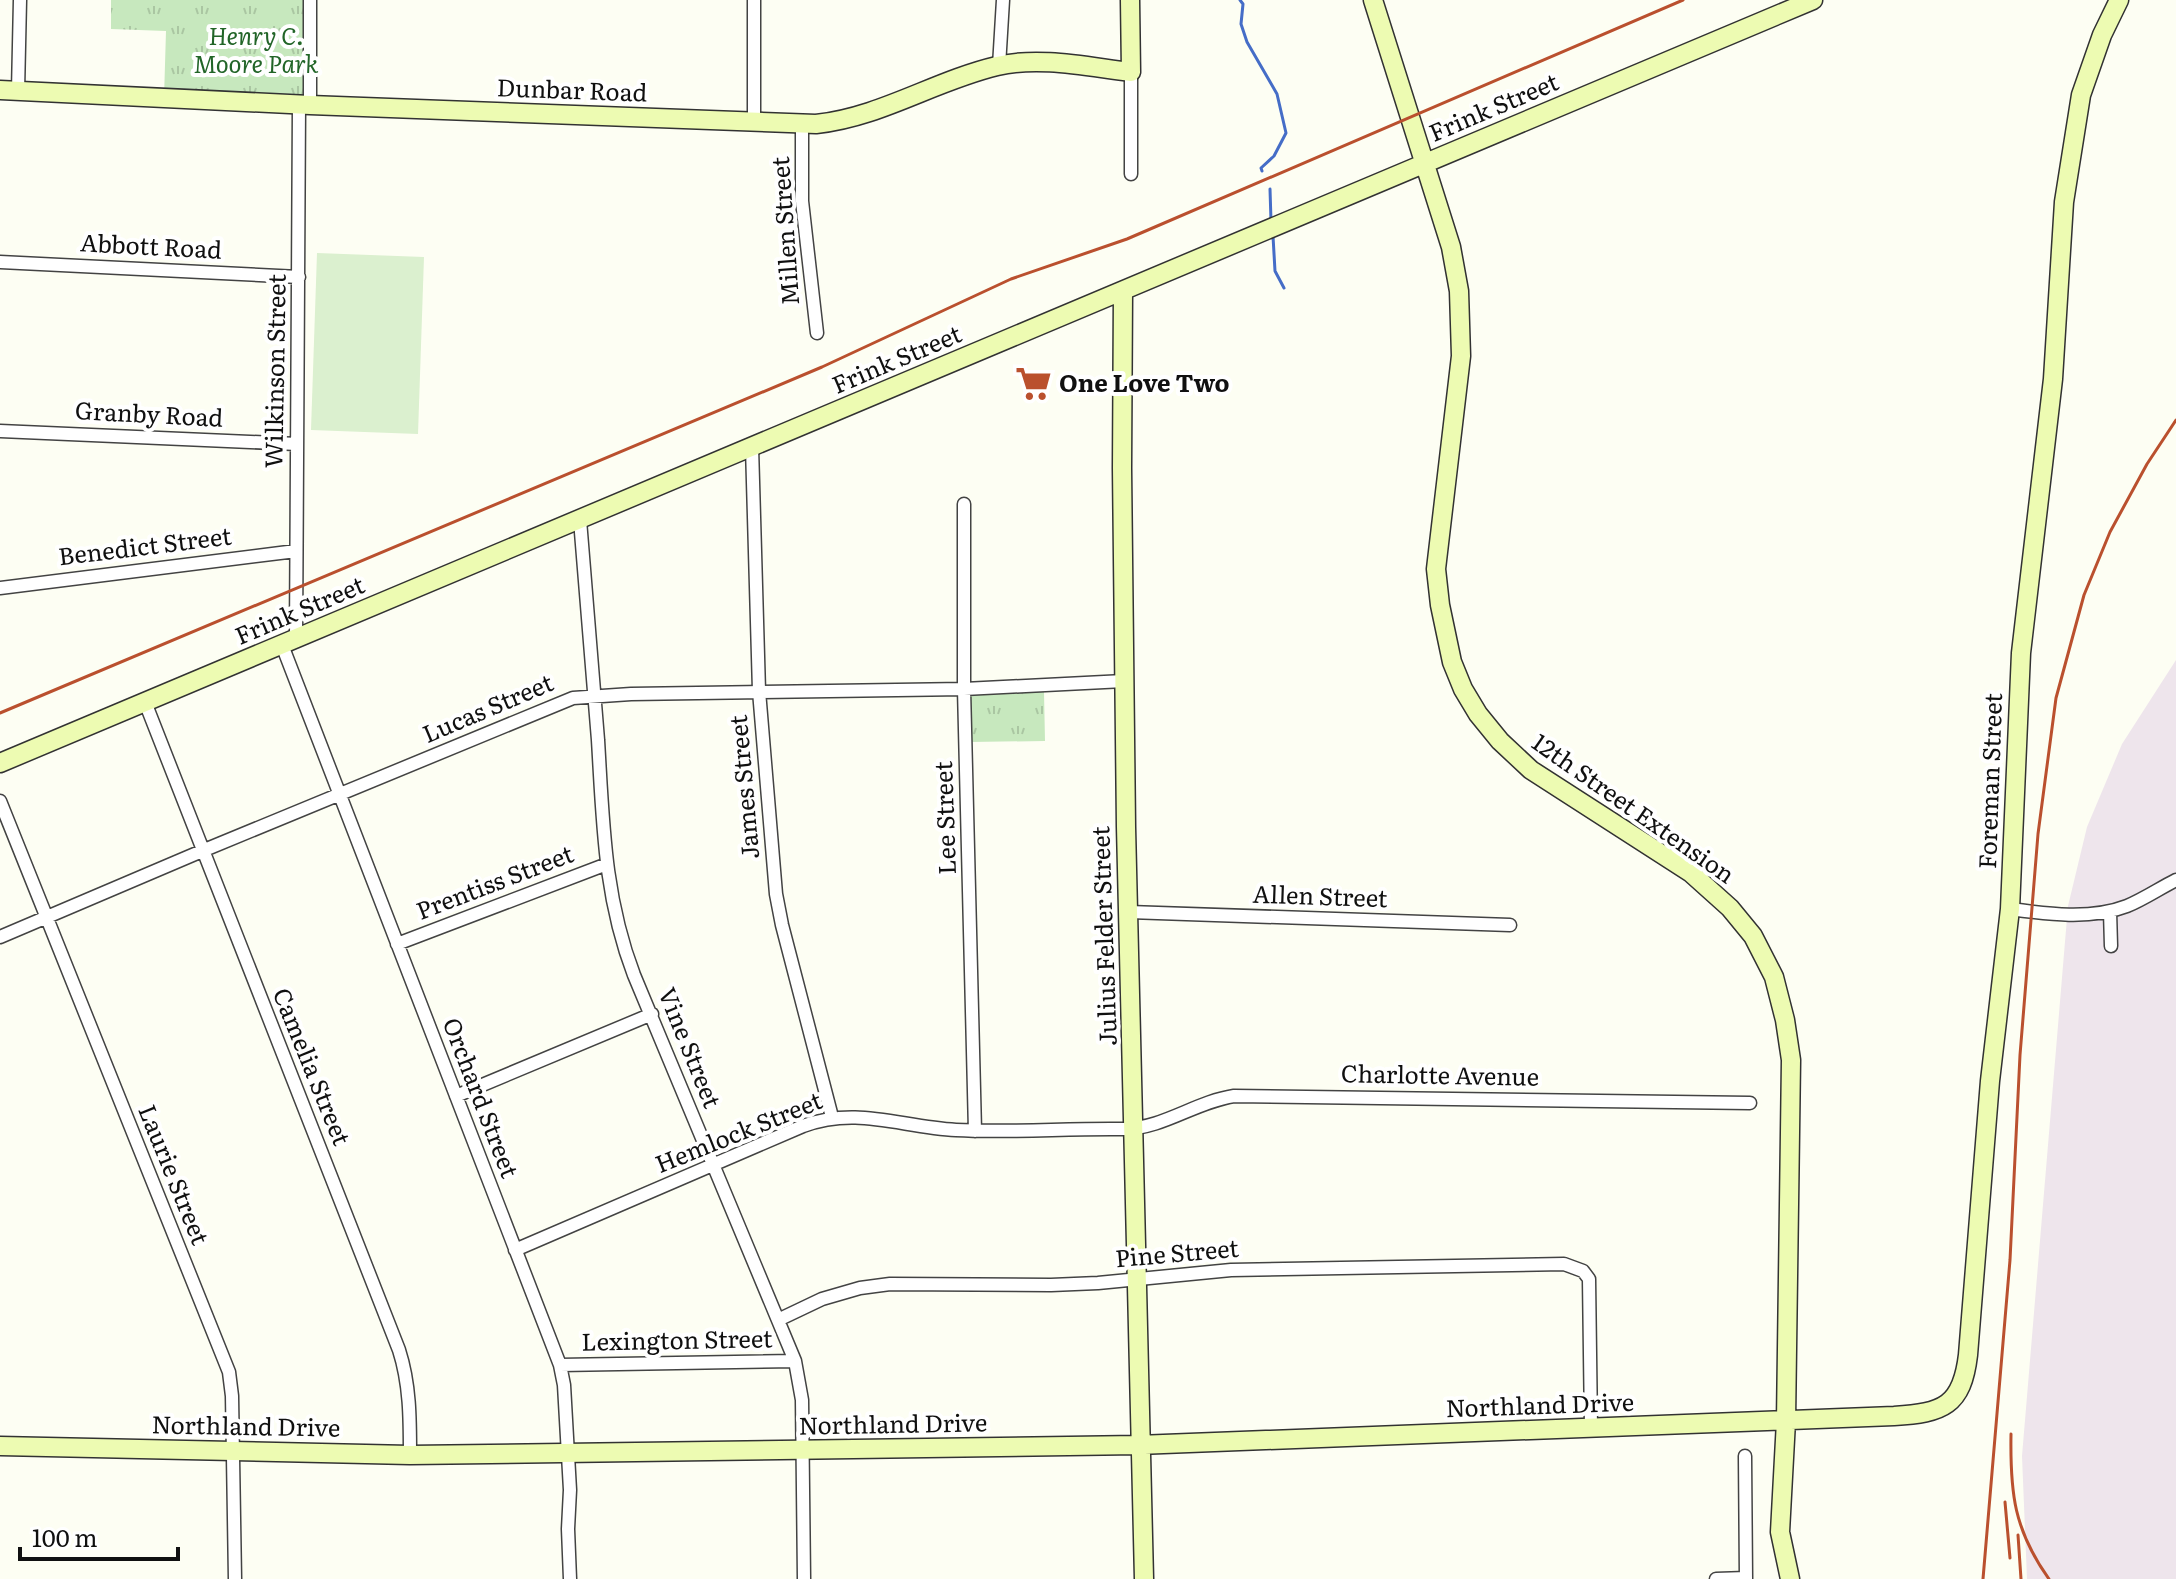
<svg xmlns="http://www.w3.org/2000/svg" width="2176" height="1579" font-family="Literata,serif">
<defs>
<pattern id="park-tufts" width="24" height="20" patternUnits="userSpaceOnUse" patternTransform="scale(2)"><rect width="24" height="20" fill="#c7e8be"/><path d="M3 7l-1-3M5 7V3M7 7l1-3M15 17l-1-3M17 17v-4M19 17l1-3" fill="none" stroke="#aac6a2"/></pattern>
</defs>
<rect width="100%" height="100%" fill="#fdfef3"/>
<path fill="#eee5ec" d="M2176 660V1579H2027L2022 1456 2068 906 2087 827 2122 744Z"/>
<path fill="url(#park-tufts)" d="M111 0H310V105L164 98 166 31 111 29Z
M969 692H1044L1045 741 970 742Z"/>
<path fill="#dbf0cf" d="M317 253 424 257 418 434 311 430Z"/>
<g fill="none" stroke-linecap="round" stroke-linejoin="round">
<path stroke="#456dc7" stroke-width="3" d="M1240 0 1243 4 1241 24 1247 42 1277 94 1286 133 1274 156 1261 168 1262 171
M1270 189 1271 221
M1273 236 1275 271 1284 288"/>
<defs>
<path id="street" d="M310 0V105
M754 0V122
M999 66 1003 0
M18 91 20 0
M802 125V201L817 333
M1131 174V72
M0 262 299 277
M0 431 297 444
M752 447 759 691 776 894 782 925 832 1117
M964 504V689L975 1131
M580 520C586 594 592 667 598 740 603 822 604 897 634 975L795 1361 802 1400 804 1579
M0 588 296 551
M296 638 299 105
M282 645 560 1365 564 1385 570 1490 568 1529 570 1579
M145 702 399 1350C410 1384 410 1419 410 1455
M0 801 229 1372 232 1396 235 1579
M2010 909C2047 914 2091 920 2127 906 2144 899 2160 888 2176 880
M2110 911 2111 946
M1129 912 1510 925
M0 937 202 851 573 698 631 694 964 689 1124 681
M397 944 607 864
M456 1096 652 1014
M515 1250 803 1126C857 1106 900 1127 956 1130 1011 1133 1068 1128 1124 1129 1164 1128 1195 1102 1234 1096L1750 1103
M780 1319 822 1299 860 1288 890 1284 1051 1285 1098 1283 1231 1270 1564 1264 1583 1271 1589 1279 1591 1428
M560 1365 795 1361
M1745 1456 1746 1579
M1716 1579 1746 1578"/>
<path id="secondary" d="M1373 0 1451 247 1459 291 1461 356 1436 569 1440 605 1452 662 1463 689 1478 714 1500 741 1531 770 1691 873 1730 908 1753 936 1774 977 1785 1020 1791 1060 1786 1421 1780 1532 1790 1579
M0 90 310 105 816 124C881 117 934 81 997 66 1040 56 1088 67 1131 72L1130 0
M1123 291 1122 468 1126 827 1144 1579
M0 763 1813 0
M0 1446 410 1455 1138 1445 1894 1416C1943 1413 1962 1406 1968 1355L1990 1081 2010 909 2021 653 2053 379 2064 202 2081 95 2102 35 2119 0"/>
</defs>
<use href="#street" stroke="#434343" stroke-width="15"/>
<use href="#secondary" stroke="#323232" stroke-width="21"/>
<use href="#street" stroke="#fff" stroke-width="12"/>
<use href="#secondary" stroke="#edfbb2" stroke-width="18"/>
<path stroke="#ba502e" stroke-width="3" d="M0 713 822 367 1011 279 1127 239 1683 0
M2011 1434C2010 1493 2014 1530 2049 1579
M2005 1502 2010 1558
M2018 1535 2021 1579
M1983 1579 2010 1260 2020 1055 2038 834 2056 698 2084 595 2110 532 2147 464 2176 420"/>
</g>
<defs>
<symbol id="supermarket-bare" viewBox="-9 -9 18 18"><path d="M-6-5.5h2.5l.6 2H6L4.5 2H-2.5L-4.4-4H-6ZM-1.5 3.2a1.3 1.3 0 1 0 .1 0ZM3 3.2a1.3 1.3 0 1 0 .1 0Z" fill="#ba502e" stroke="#fff" stroke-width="2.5" paint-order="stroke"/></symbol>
</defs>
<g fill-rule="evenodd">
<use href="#supermarket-bare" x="1008" y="358" width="51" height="51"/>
</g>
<g text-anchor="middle" stroke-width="8" stroke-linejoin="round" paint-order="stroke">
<g font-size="24" font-style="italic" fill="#226528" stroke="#fff">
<text x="256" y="45">Henry C.<tspan x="256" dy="28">Moore Park</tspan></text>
</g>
<g font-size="24" fill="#101010" stroke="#fff">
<text transform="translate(572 91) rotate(2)" y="8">Dunbar Road</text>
<text transform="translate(1494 108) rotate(-23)" y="8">Frink Street</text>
<text transform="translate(786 231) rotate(-94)" y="8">Millen Street</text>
<text transform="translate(151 247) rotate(3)" y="8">Abbott Road</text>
<text transform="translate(897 360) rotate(-23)" y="8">Frink Street</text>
<text transform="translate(276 371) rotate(-89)" y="8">Wilkinson Street</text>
<text transform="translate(149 415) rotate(3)" y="8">Granby Road</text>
<text transform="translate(145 547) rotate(-7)" y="8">Benedict Street</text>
<text transform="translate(300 611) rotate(-23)" y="8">Frink Street</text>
<text transform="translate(488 709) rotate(-23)" y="8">Lucas Street</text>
<text transform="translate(1991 781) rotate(-88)" y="8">Foreman Street</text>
<text transform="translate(745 787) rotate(-95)" y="8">James Street</text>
<text transform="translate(1633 809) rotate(35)" y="8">12th Street Extension</text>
<text transform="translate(946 818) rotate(-92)" y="8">Lee Street</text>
<text transform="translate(495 883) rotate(-21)" y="8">Prentiss Street</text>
<text transform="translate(1320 897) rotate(2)" y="8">Allen Street</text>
<text transform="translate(1105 936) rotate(-92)" y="8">Julius Felder Street</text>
<text transform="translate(689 1048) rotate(68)" y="8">Vine Street</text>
<text transform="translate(311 1067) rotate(68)" y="8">Camelia Street</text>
<text transform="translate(1440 1076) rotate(1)" y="8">Charlotte Avenue</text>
<text transform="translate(480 1098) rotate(69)" y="8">Orchard Street</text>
<text transform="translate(739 1133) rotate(-22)" y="8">Hemlock Street</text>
<text transform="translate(173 1175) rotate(68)" y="8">Laurie Street</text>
<text transform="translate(1177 1254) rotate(-5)" y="8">Pine Street</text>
<text transform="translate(677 1341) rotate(-1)" y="8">Lexington Street</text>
<text transform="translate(1540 1406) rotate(-2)" y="8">Northland Drive</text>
<text transform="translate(893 1425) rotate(-1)" y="8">Northland Drive</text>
<text transform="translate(246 1427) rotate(1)" y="8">Northland Drive</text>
</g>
<g font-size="24" font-weight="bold" fill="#101010" stroke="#fff" text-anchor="start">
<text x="1059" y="392">One Love Two</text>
</g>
</g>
<path d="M20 1547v12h158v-12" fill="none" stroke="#101010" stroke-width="4"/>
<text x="32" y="1547" font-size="24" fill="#101010" stroke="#ffffff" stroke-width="6" paint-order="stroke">100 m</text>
</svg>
